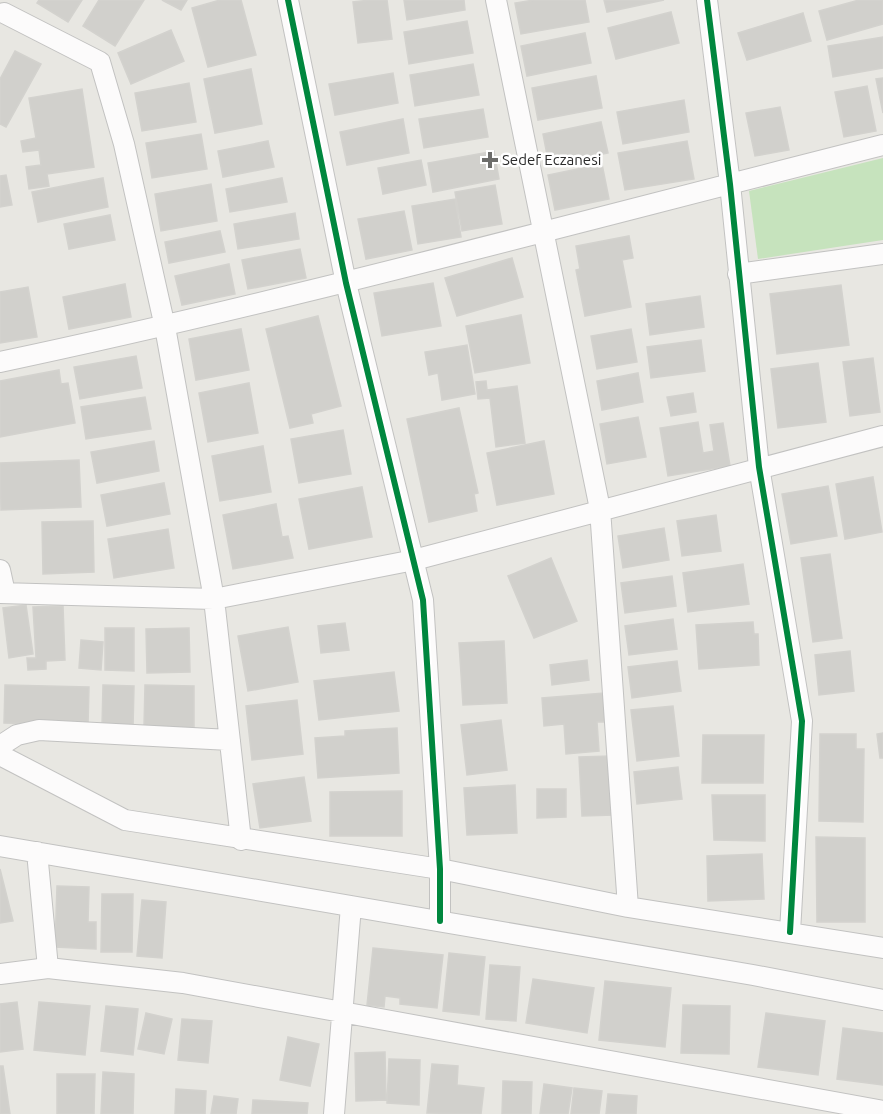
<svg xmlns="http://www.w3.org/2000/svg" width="883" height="1114" font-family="Ubuntu,sans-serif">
<rect width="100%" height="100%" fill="#e8e7e2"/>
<path fill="#c6e3bd" d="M883 158V240L758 259 749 191Z"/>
<path fill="#d1d0cc" stroke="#d3d2ce" stroke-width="1.5" d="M39 0H82L68 22 37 3Z
M99 0H144L115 46 83 26Z
M162 0H187L181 10Z
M220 0H241L256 55 208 67 192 8Z
M370 0H387L392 39 358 43 353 2Z
M404 0H464L465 10 407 20Z
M534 0H585L589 22 521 34 515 3Z
M604 0H664L607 12Z
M859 0H883V24L827 40 819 11Z
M671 12 679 43 616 59 608 28Z
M803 13 811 41 747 60 738 33Z
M467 21 473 53 409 64 404 32Z
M171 30 184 61 131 84 118 53Z
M585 33 591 63 527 76 521 46Z
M883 37V68L833 77 828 46Z
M15 51 41 64 6 127 0 124V79Z
M473 64 479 95 415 106 410 75Z
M251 69 262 124 215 133 204 79Z
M393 73 398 103 335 115 329 84Z
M596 76 602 108 538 120 532 88Z
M883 78V113L876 79Z
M189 83 196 122 142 131 135 93Z
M867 86 876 131 844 137 835 92Z
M82 89 94 167 47 174 49 186 29 189 26 167 41 165 39 150 23 152 21 141 36 138 29 98Z
M684 100 689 132 623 144 617 112Z
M780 107 789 150 755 156 746 113Z
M483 109 488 137 424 148 419 119Z
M403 119 409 153 347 165 340 132Z
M601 122 608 153 549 165 543 134Z
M201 134 207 169 152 178 146 143Z
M268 141 274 167 223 177 218 151Z
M687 141 694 179 625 190 618 153Z
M494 151 499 179 433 192 428 163Z
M421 160 426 185 383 194 378 168Z
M602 164 609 199 555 210 548 175Z
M6 175 12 205 0 207V176Z
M103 178 108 207 38 222 32 192Z
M282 178 287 202 230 212 226 189Z
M211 184 217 221 161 231 155 194Z
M495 185 502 224 462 231 455 192Z
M455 199 461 237 418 244 412 206Z
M404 211 412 250 366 259 358 219Z
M295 213 299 239 238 249 234 224Z
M110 215 115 240 69 249 64 224Z
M220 231 225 252 169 263 165 242Z
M629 236 633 258 622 260 631 307 585 316 576 270 580 269 576 246Z
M300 249 306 278 248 289 242 260Z
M512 258 523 297 457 316 445 278Z
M229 264 235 294 182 305 175 276Z
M433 283 441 326 382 336 374 293Z
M125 284 131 317 69 329 63 297Z
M841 285 849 345 777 354 770 294Z
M28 287 37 337 0 343V292Z
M700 296 704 327 650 335 646 304Z
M521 315 530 363 475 373 466 326Z
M318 316 341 406 311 414 313 423 290 428 266 329Z
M241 329 249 370 196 380 189 339Z
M631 329 637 362 597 369 591 336Z
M701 340 705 371 651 378 647 347Z
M467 345 475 394 442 400 438 373 429 375 425 352Z
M136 356 142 388 80 399 74 367Z
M873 358 880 412 850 416 843 362Z
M818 363 826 422 778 428 771 369Z
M59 370 61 384 68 383 75 423 0 437V381Z
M638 373 643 402 602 410 597 381Z
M486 381 487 390 517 386 525 443 496 447 490 398 478 399 476 382Z
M249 383 258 433 208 442 199 393Z
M693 393 696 412 671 416 667 397Z
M145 397 151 429 86 439 81 407Z
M459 408 478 493 474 494 477 511 429 522 407 419Z
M638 417 646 457 607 464 600 424Z
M698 422 703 453 714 451 710 425 723 423 730 466 668 476 660 428Z
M343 430 351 474 299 483 291 439Z
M154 441 159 471 97 483 91 452Z
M544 441 554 494 497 505 487 453Z
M263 446 271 492 220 501 212 456Z
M79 460 81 507 1 510 0 463Z
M873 477 882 532 845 539 836 484Z
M164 483 170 514 107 526 101 495Z
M828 486 837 536 791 544 782 494Z
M362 487 372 537 309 549 299 499Z
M276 504 282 537 288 536 293 558 233 569 223 515Z
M716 515 721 551 682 556 677 521Z
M93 521 94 572 43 574 42 522Z
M664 528 669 560 623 568 618 536Z
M168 529 174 568 114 578 108 539Z
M830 554 842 638 813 642 801 558Z
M551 558 577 621 534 638 508 576Z
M743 564 749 604 688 612 683 573Z
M672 576 676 606 625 613 621 583Z
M26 605 33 654 9 658 3 608Z
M63 606 65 660 46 661V669L28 670 27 658H36L33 607Z
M673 619 677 649 629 655 625 626Z
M753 622 754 634H758L759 665 699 669 696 625Z
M345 623 349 650 321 653 318 626Z
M288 627 298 682 248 691 238 636Z
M105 628H134V671L105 670Z
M189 628 190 672 147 673 146 629Z
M81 640 103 642 101 670 79 668Z
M504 641 507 703 463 705 459 643Z
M850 651 854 691 819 695 815 655Z
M587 660 589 680 552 685 550 665Z
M677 661 681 691 632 698 628 667Z
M394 672 399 711 319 720 314 681Z
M5 685 89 687 88 725 4 723Z
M103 685 134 686 133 728 102 727Z
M145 685 194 686V728L144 727Z
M604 693 606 722H597L599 751 566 754 564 724 544 726 542 698Z
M297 700 303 754 252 760 246 706Z
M673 706 679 756 637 761 631 710Z
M501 720 507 770 467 775 461 725Z
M397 728 399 773 318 778 315 738 345 736V731Z
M883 733V758H880L877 734Z
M820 734H856V749H864L863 822 819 821Z
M703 735H764L763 783H702Z
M611 756 614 815 582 816 579 757Z
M678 767 682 799 637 804 634 772Z
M304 777 311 821 260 828 253 784Z
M515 785 517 833 467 835 464 788Z
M537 789H566V817L537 818Z
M402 791V836H330V792Z
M712 795H765V841L714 840Z
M816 837 865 838V922H817Z
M762 854 764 899 708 901 707 856Z
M0 869 13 921 0 923Z
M57 886 89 887 88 922H96V949L55 947Z
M102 894H133L132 952H101Z
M142 900 166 902 162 958 137 956Z
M373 948 443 955 437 1008 400 1004V998L385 996 384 1007 367 1005Z
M449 953 485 957 479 1015 443 1011Z
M490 965 520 967 516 1021 486 1019Z
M533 979 594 988 587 1033 526 1023Z
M605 981 671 988 665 1047 599 1040Z
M17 1002 23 1049 0 1052V1004Z
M39 1002 90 1006 85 1055 34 1050Z
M683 1005 730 1006 729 1054 681 1053Z
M106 1006 138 1009 133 1055 101 1051Z
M146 1013 172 1019 164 1054 138 1049Z
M766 1013 825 1021 818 1075 758 1067Z
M182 1019 212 1021 208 1063 178 1060Z
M843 1028 883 1033V1085L837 1079Z
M288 1037 319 1044 310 1086 280 1080Z
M385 1052 386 1100 356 1101 355 1053Z
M389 1059 420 1060 419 1105 387 1103Z
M432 1064 458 1066 457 1085 484 1088 481 1114 427 1113Z
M0 1066H3L10 1114H0Z
M103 1072 134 1074 133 1114H101Z
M57 1074H95L94 1114H57Z
M503 1081 532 1082 531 1114H502Z
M544 1084 572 1088 568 1114H540Z
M574 1088 602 1091 599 1114H571Z
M176 1089 206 1091 205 1114H175Z
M608 1094 637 1096 636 1114H606Z
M214 1096 238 1099 236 1114H211Z
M253 1100 308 1103 307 1114H252Z"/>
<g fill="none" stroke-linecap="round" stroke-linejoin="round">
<defs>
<path id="minor" d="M288 0 346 283 423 600 440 869V921
M496 0 600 509 628 907
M707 0 730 184 759 467 802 721 790 932
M4 13 100 62 124 144 165 327 214 599 241 840
M738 274 883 254
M0 362C297 299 589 219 883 145
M0 570 5 593
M0 593 214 599 414 560 883 436
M0 746 17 735 39 730 230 740
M0 755 125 820 440 869 628 907 883 948
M0 846 753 975 883 1000
M37 852 48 968
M0 974 48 968 183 983 883 1111
M334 1114 351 906"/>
</defs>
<use href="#minor" stroke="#c2c2c1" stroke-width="22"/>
<use href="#minor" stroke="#fcfbfb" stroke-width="20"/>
<defs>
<path id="cycleway" d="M288 0 346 283 423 600 440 869V921
M707 0 730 184 759 467 802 721 790 932"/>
</defs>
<use href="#cycleway" stroke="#fff" stroke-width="10"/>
<use href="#cycleway" stroke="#00873e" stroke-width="6"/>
</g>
<path fill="#6d6d6b" stroke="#fff" stroke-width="2" d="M487 151h6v6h6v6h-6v6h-6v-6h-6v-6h6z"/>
<g text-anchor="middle" stroke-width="5" stroke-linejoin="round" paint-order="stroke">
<g font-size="15" fill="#2b2b2b" stroke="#fff" text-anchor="start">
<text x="502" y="165">Sedef Eczanesi</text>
</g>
</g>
</svg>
